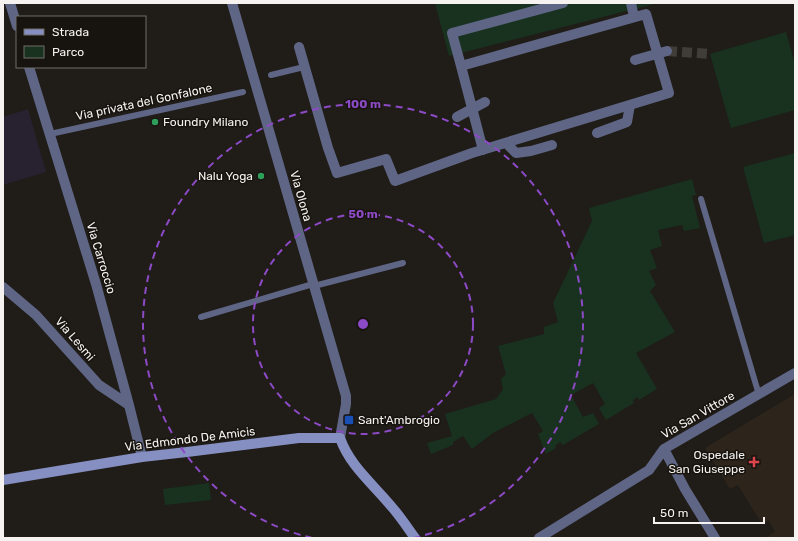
<svg xmlns="http://www.w3.org/2000/svg" width="798" height="541" font-family="Rubik,sans-serif">
<rect width="100%" height="100%" fill="#201c18"/>
<path fill="#2d251b" d="M795 394V538H765L775 532 769 521 762 524 738 485 730 489 705 448Z"/>
<path fill="#272130" d="M28 109 46 172 3 185V117Z"/>
<path fill="#18321f" d="M435 3H653L654 4 449 56Z
M786 32 795 64V110L731 128 710 54Z
M795 153V235L764 243 743 167Z
M692 179 696 195 692 196 700 228 684 231 682 225 658 230 662 246 650 250 657 268 649 271 656 285 650 291 675 332 636 353 657 389 639 400 638 397 633 400 634 403 606 420 599 408 605 404 593 383 571 395 583 417 593 413 599 424 563 445 560 442 555 446 556 448 546 454 538 434 543 431 532 413 493 433 472 449 463 436 453 442V445L431 454 427 443 452 436 445 414 496 399 503 389 501 379 506 374 498 346 544 334V327L558 322 553 303 592 221 589 208Z
M209 483 211 500 165 505 163 489Z"/>
<g fill="none" stroke-linecap="round" stroke-linejoin="round">
<path stroke="#403c38" stroke-width="10" stroke-dasharray="10 5" stroke-linecap="butt" d="M667 51 710 54"/>
<path stroke="#5f6685" stroke-width="6" d="M271 75 304 67
M50 134 243 92
M701 199 759 395
M314 286 403 263
M201 317 313 284"/>
<path stroke="#5f6685" stroke-width="10" d="M10 3 17 26
M232 3 346 396V404L340 438
M631 3 634 17
M299 47 328 148 337 173 386 159 395 181 472 153 669 93 646 14 461 66 483 150
M635 60 667 51
M461 66 452 33 563 3
M29 67 96 284 129 405 142 457
M457 117 485 102
M597 133 627 122 630 105
M506 143 516 153 531 151 552 145
M3 287 36 315 99 385 129 405
M664 449 685 489 715 538
M539 538 649 470 664 449 795 373"/>
<path stroke="#858fc1" stroke-width="10" d="M3 480 142 457 187 452 299 438H340C350 466 372 483 391 506 400 516 407 527 415 538"/>
</g>
<g fill="none" stroke="#8d4ac6" stroke-width="2" stroke-dasharray="7 5">
<circle cx="363" cy="324" r="110"/>
<path d="M312 538A220 220 0 1 1 414 538"/>
</g>
<g fill="#2e9e5b" stroke="#17130f" stroke-width="1.5">
<circle cx="155" cy="122" r="4"/>
<circle cx="261" cy="176" r="4"/>
</g>
<rect fill="#1a4fb4" stroke="#17130f" stroke-width="1.5" x="344" y="415" width="10" height="10" rx="2"/>
<path fill="#e0444e" stroke="#17130f" stroke-width="1.5" d="M752 456h4v4h4v4h-4v4h-4v-4h-4v-4h4z"/>
<g text-anchor="middle" stroke-width="3" stroke-linejoin="round" paint-order="stroke">
<g font-size="12" fill="#f5f2ef" stroke="#17130f">
<text transform="translate(144 102) rotate(-12)" y="4">Via privata del Gonfalone</text>
<text transform="translate(301 196) rotate(74)" y="4">Via Olona</text>
<text transform="translate(101 258) rotate(73)" y="4">Via Carroccio</text>
<text transform="translate(75 339) rotate(49)" y="4">Via Lesmi</text>
<text transform="translate(698 415) rotate(-30)" y="4">Via San Vittore</text>
<text transform="translate(190 439) rotate(-7)" y="4">Via Edmondo De Amicis</text>
</g>
<g font-size="12" fill="#f5f2ef" stroke="#17130f" text-anchor="start">
<text x="163" y="126">Foundry Milano</text>
<text x="253" y="180" text-anchor="end">Nalu Yoga</text>
<text x="358" y="424">Sant'Ambrogio</text>
<text x="745" y="459" text-anchor="end">Ospedale<tspan x="745" dy="14">San Giuseppe</tspan></text>
</g>
</g>
<circle cx="363" cy="324" r="6" fill="#8d4ac6" stroke="#17130f" stroke-width="2"/>
<g font-size="12" text-anchor="middle" font-weight="bold" fill="#8d4ac6" stroke="#17130f" stroke-width="3" stroke-linejoin="round" paint-order="stroke">
<text x="363" y="108">100 m</text>
<text x="363" y="218">50 m</text>
</g>
<rect width="798" height="541" fill="none" stroke="#f5f2ef" stroke-width="8"/>
<rect x="16" y="16" width="130" height="52" fill="#17130f" stroke="#706c69"/>
<rect x="24" y="29" width="20" height="6" fill="#858fc1" stroke="#706c69"/>
<text x="52" y="36" font-size="12" fill="#f5f2ef">Strada</text>
<rect x="24" y="46" width="20" height="12" fill="#18321f" stroke="#706c69"/>
<text x="52" y="56" font-size="12" fill="#f5f2ef">Parco</text>
<path d="M654 517v6h110v-6" fill="none" stroke="#f5f2ef" stroke-width="2"/>
<text x="660" y="517" font-size="12" fill="#f5f2ef" stroke="#17130f" stroke-width="3" paint-order="stroke">50 m</text>
</svg>
